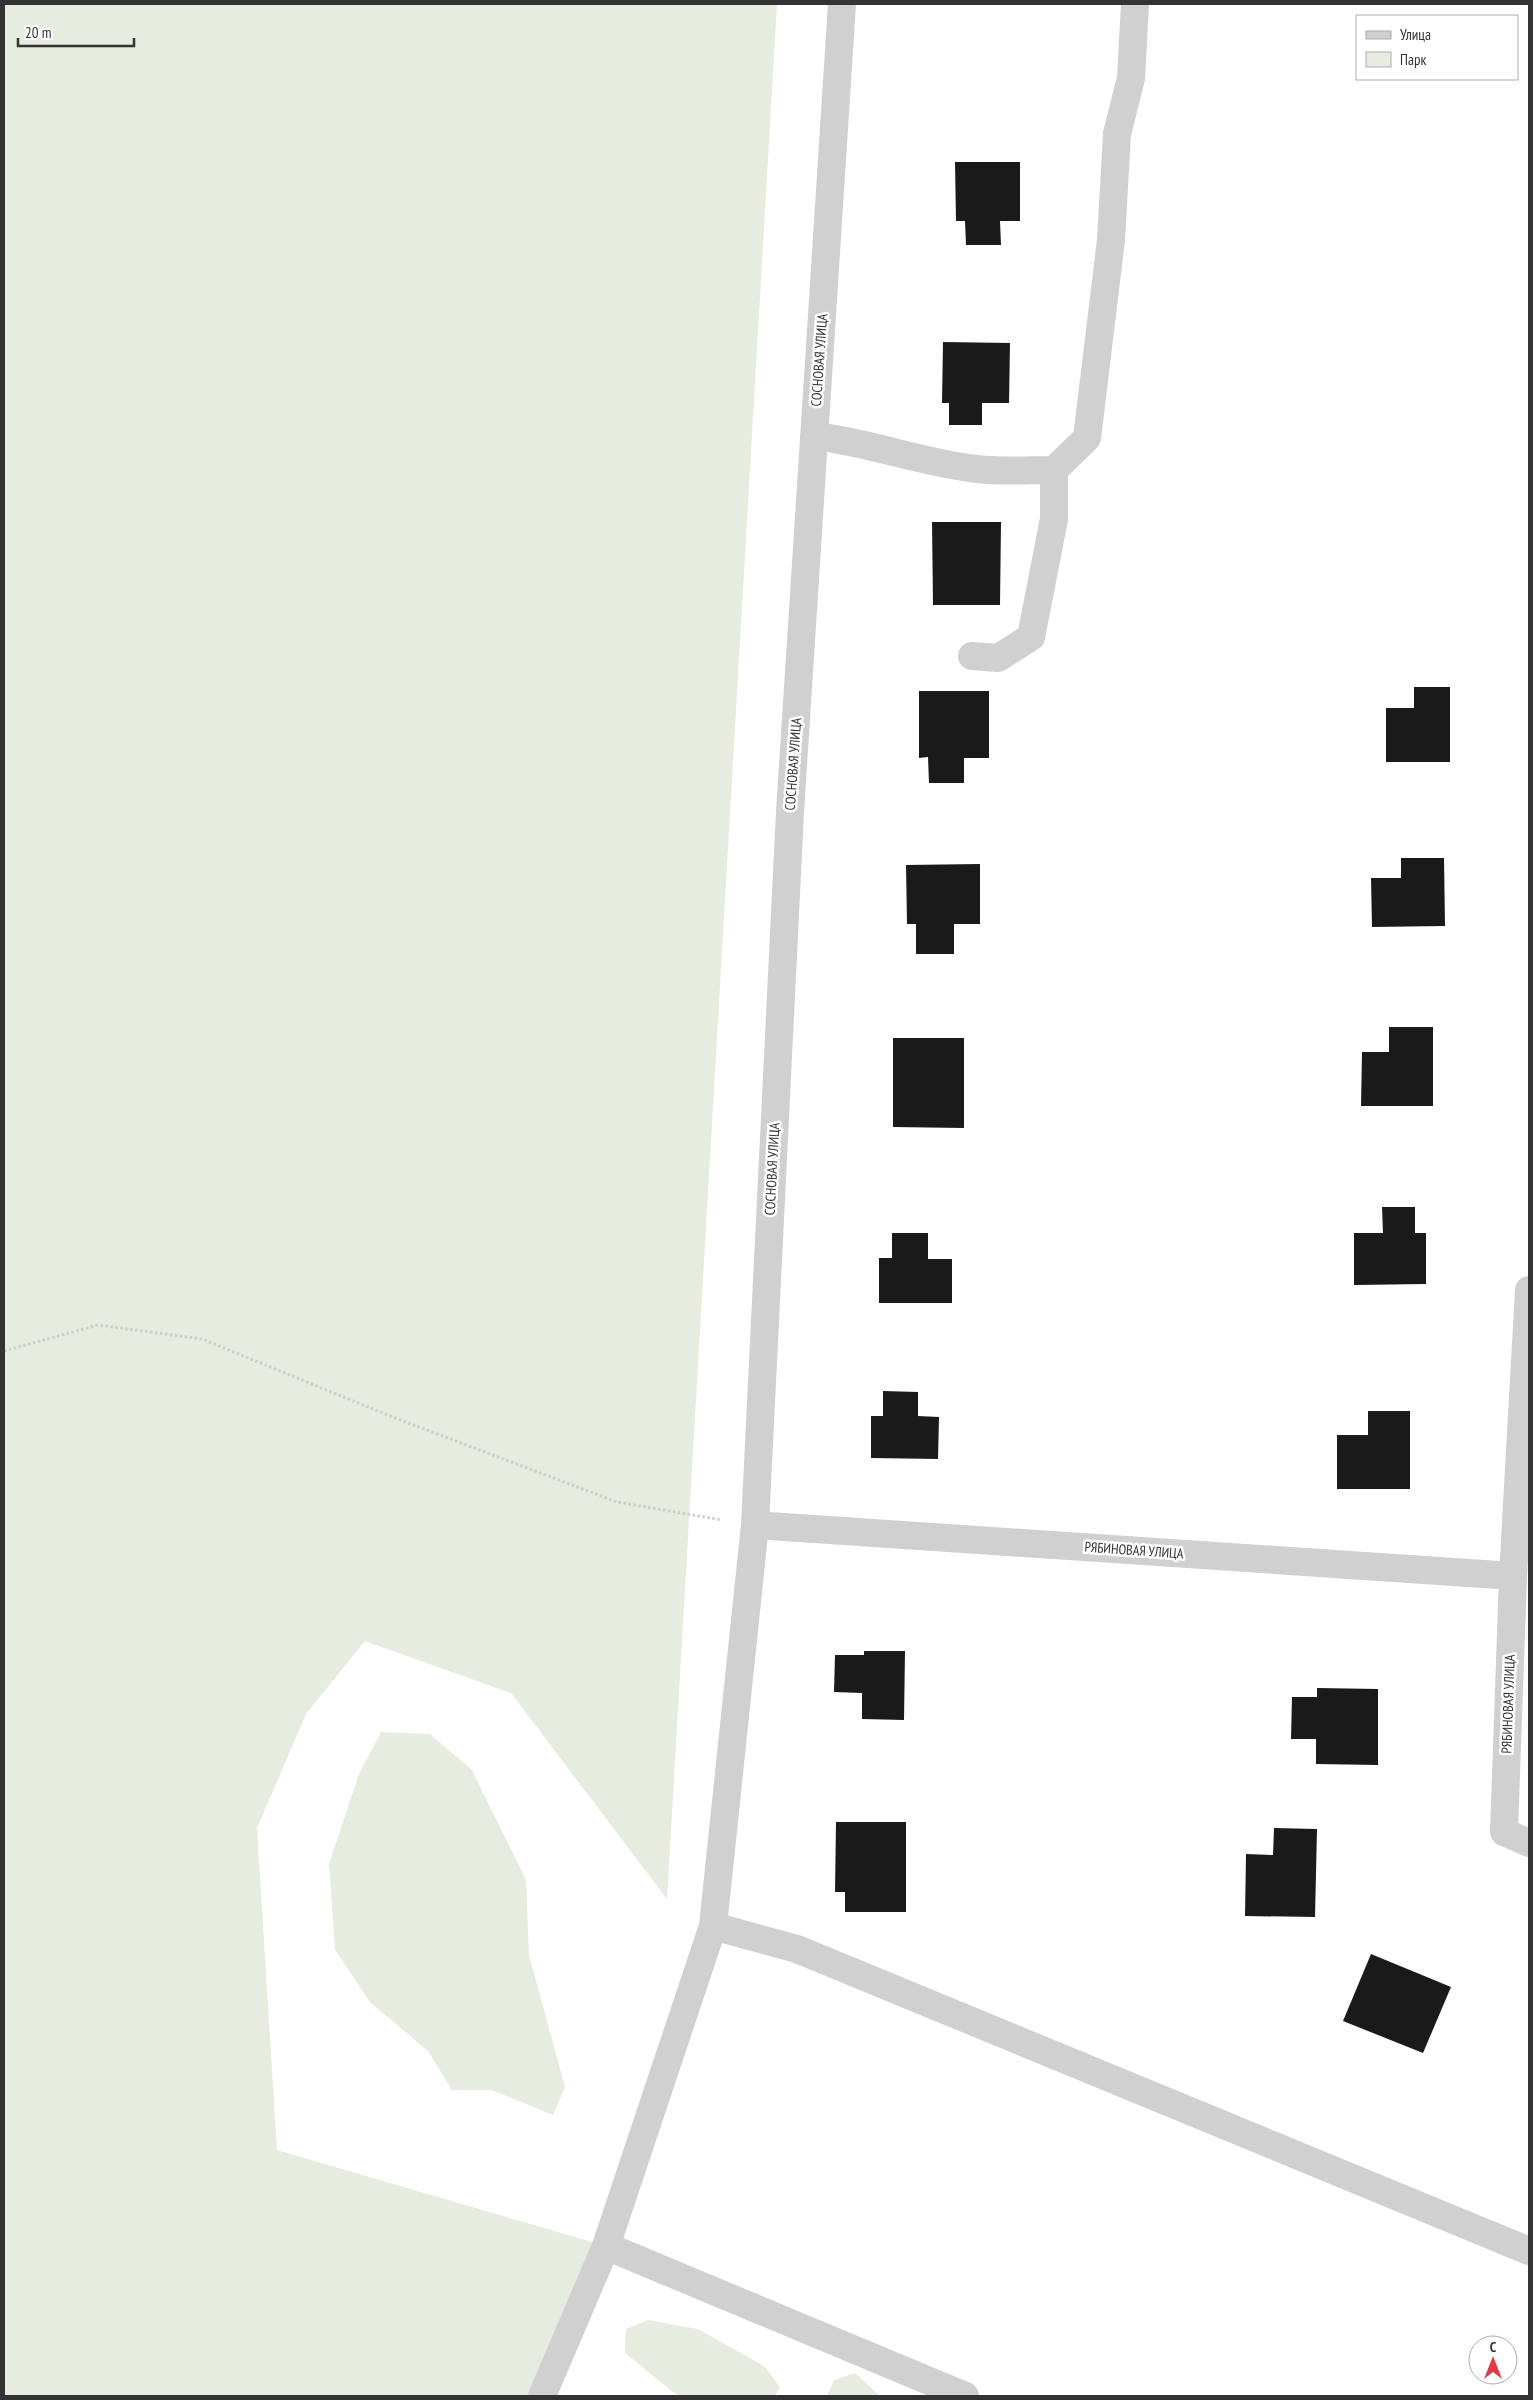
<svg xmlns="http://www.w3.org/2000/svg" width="1533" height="2400" font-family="'PT Sans Narrow',sans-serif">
<rect width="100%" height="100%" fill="#fff"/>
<path fill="#e6ecdf" d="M4 4H777L667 1899 511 1693 365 1641 306 1714 257 1828 277 2150 606 2246 542 2396H4Z
M381 1732 430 1734 472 1770 526 1880 529 1955 565 2087 553 2115 492 2090H452L428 2051 370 2002 335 1950 329 1864 359 1774Z
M648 2320 698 2329 764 2366 780 2387 775 2396H678L625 2353 626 2329Z
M855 2373 880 2396H827L834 2380Z"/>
<path fill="#1a1a1a" d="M955 162H1020V221H1000L1001 245H966L965 221H956Z
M943 342 1010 343 1009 403H982V425H949V403H942Z
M932 522H1001L1000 605H933Z
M1414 687H1450V762H1386V708H1414Z
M919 691H989V758H964V783H929L928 757 919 758Z
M1401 858H1444L1445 926 1372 927 1371 878H1401Z
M980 864V924H954V954H916V924H907L906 865Z
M1389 1027H1433V1106H1361L1362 1052H1389Z
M893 1038H964V1128L893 1127Z
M1382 1207H1415V1233H1426V1284L1354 1285V1233H1383Z
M892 1233H928V1259H952V1303H879V1258H892Z
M883 1391 918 1392V1416L939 1417 938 1459 871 1458V1416H883Z
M1368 1411H1410V1489H1337V1435H1368Z
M864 1651H905L904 1720 862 1719V1693L834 1692 835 1655H864Z
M1317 1688 1378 1689V1765L1316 1764V1739H1291L1292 1697H1317Z
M836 1822H906V1912H845V1892H835Z
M1274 1828 1317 1829 1315 1917 1245 1916 1246 1854 1273 1855Z
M1371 1954 1451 1987 1423 2053 1343 2021Z"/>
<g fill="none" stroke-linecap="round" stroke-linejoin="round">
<path stroke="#cdcdcd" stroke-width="3" stroke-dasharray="2.5 2.5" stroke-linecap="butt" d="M4 1351 98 1325 202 1339 390 1416 617 1502 722 1520"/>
<path stroke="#d0d0d0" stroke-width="28" d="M814 436C869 442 922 463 977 469 1002 472 1029 470 1054 470L1087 438 1111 240 1117 134 1131 78 1135 4
M972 656 998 658 1031 637 1054 519V470
M1529 1290 1513 1576 1504 1832 1529 1843
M755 1525 1513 1576
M713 1926 797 1949 1529 2251
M606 2246 965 2396
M542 2396 606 2246 713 1926 755 1525 790 812 842 4"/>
</g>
<g text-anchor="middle" stroke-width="5" stroke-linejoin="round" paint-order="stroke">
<g font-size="14" fill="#333" stroke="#fff">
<text transform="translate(819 360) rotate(-86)" y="5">СОСНОВАЯ УЛИЦА</text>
<text transform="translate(793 764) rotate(-86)" y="5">СОСНОВАЯ УЛИЦА</text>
<text transform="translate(772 1169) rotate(-87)" y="5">СОСНОВАЯ УЛИЦА</text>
<text transform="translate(1134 1550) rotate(4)" y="5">РЯБИНОВАЯ УЛИЦА</text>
<text transform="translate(1508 1704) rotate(-88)" y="5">РЯБИНОВАЯ УЛИЦА</text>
</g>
</g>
<rect width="1533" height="2400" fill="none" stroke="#333333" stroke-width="10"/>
<rect x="1356" y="15" width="162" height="65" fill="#ffffff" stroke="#adadad"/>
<rect x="1366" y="31" width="25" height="8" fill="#d0d0d0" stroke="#adadad"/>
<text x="1400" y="40" font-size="15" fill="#333333">Улица</text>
<rect x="1366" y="52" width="25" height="15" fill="#e6ecdf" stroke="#adadad"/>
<text x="1400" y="65" font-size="15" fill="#333333">Парк</text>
<g transform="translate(1493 2360)"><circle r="24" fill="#ffffff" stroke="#adadad"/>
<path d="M0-4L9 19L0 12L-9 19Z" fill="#e63946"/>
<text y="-8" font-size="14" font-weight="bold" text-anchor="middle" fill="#333333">С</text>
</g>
<path d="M18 38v8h116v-8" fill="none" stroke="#333333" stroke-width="2.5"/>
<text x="25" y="38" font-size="15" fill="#333333" stroke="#ffffff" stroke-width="4" paint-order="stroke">20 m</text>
</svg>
